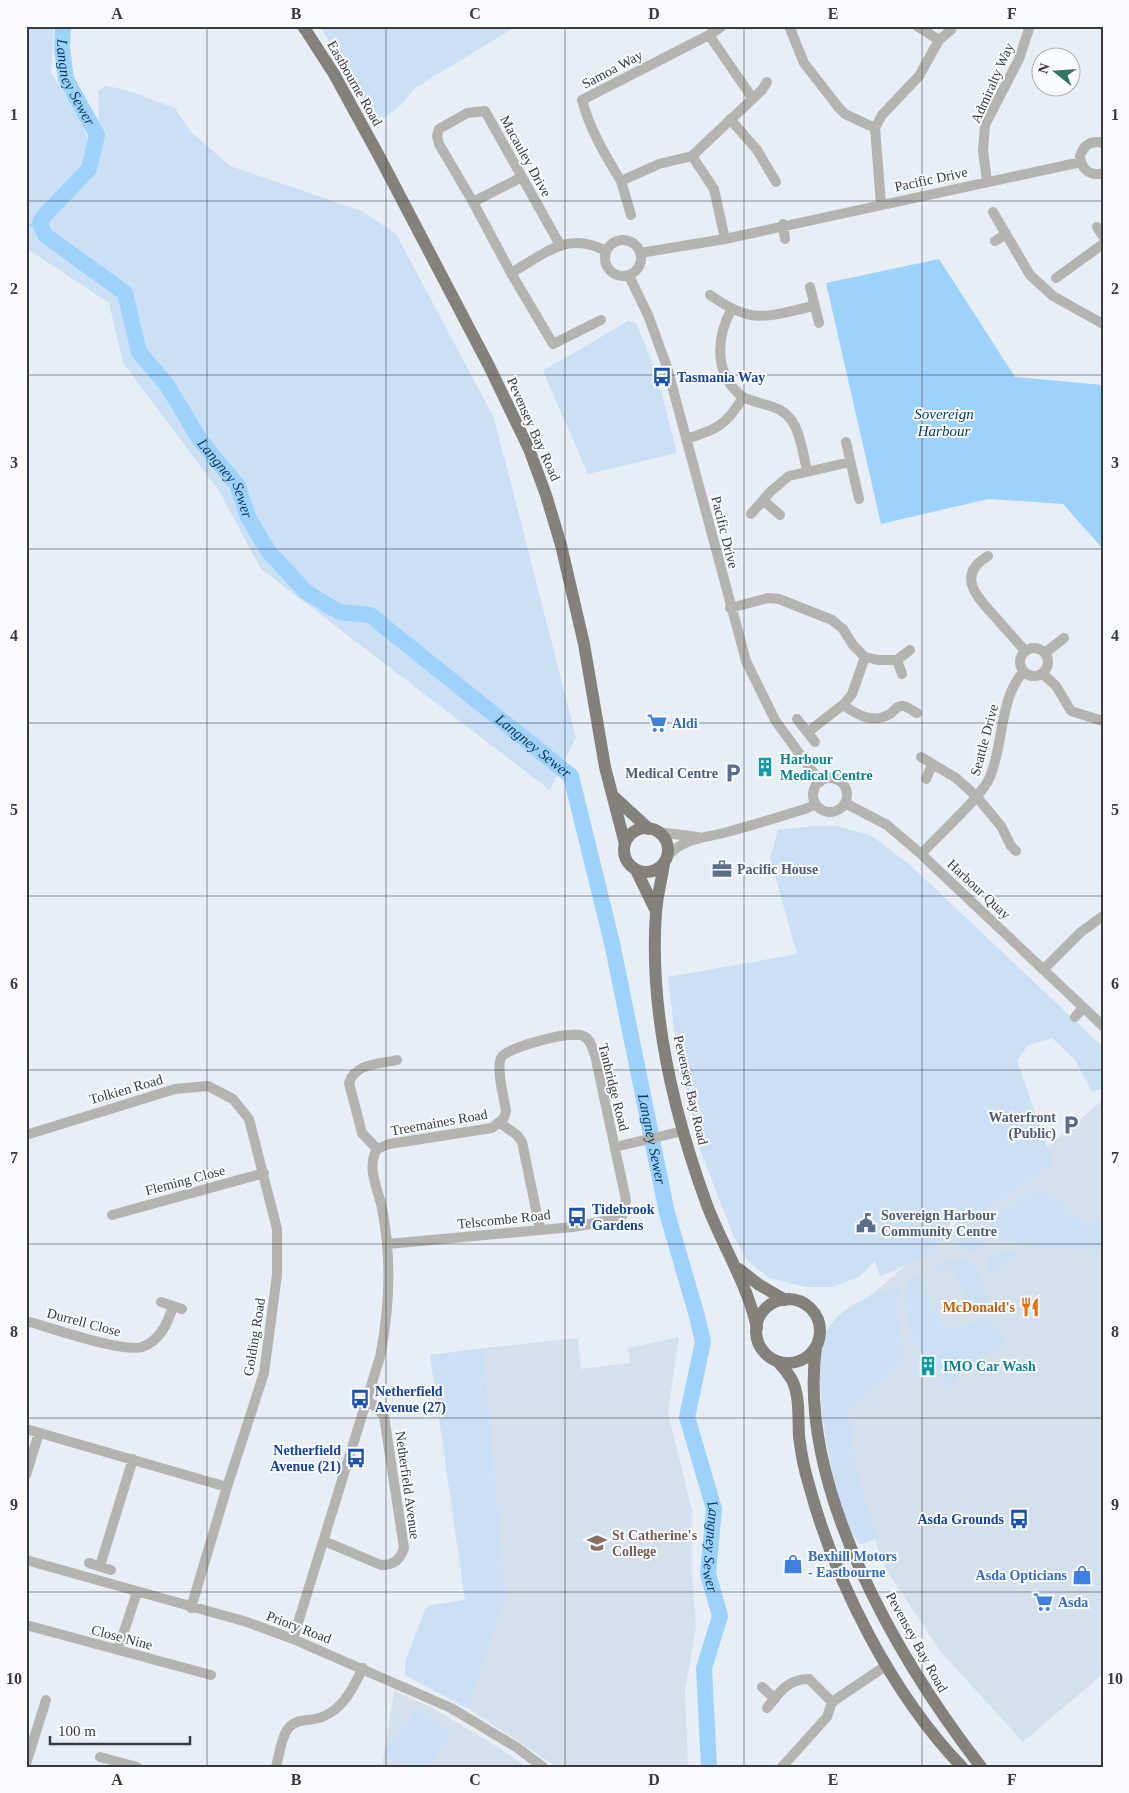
<svg xmlns="http://www.w3.org/2000/svg" width="1129" height="1793" font-family="Georgia,serif">
<rect width="100%" height="100%" fill="#e8eef5"/>
<path fill="#d5e0ed" d="M1103 1100V1674L1023 1742 940 1651 886 1569 860 1501 842 1416 848 1314Z
M679 1337 668 1413 692 1511V1575L696 1627 685 1690 688 1767H557L469 1709 506 1596 484 1348 578 1338 581 1369 630 1363 628 1348Z
M394 1691 433 1708 501 1749 526 1767H382Z"/>
<path fill="#cbdff5" d="M26 26H54L51 73 76 111 88 139 99 118 98 91 105 86 123 89 175 108 190 131 230 166 362 211 396 234 494 418 576 737 550 790 261 569 219 491 123 363 109 303 26 248Z
M320 26H517L415 88 402 104 378 123Z
M628 321 636 323 656 371 677 453 588 474 543 371Z
M813 826H837L872 836 910 865 1103 1047V1088L1092 1092 1075 1060 1052 1038 1027 1046 1017 1061 1054 1167 1044 1166 1033 1179 993 1205 975 1214H965L951 1222 939 1245 928 1255 880 1277 875 1261 859 1277 832 1287H805L769 1278 748 1261 734 1237 699 1147 677 1052 668 977 797 954 770 858 778 830Z
M1034 1191C1058 1191 1060 1201 1074 1218H1083L1086 1224 1103 1219V1250C1082 1249 996 1253 992 1226 990 1211 1022 1197 1034 1191Z
M959 1238a13 13 0 1 1 26 0a13 13 0 1 1-26 0Z
M996 1250 1014 1252 1015 1255 1014 1258 991 1275 988 1273 987 1260Z
M951 1260C958 1260 965 1260 971 1264 981 1271 989 1296 985 1308H972L966 1301 955 1272 952 1271 934 1273V1267Z
M915 1275 919 1276 937 1316 945 1328C963 1331 985 1313 995 1324 1001 1330 1004 1342 1008 1350L984 1353 954 1379 957 1384 951 1388 920 1348 918 1350C911 1338 901 1296 907 1284 909 1281 913 1278 915 1275Z
M897 1286 899 1288 896 1310 906 1360 848 1411C854 1454 860 1497 879 1537L861 1545C858 1541 854 1537 852 1533 833 1498 806 1363 828 1329 843 1304 871 1296 897 1286Z
M484 1348 506 1596 469 1709 405 1675V1663L425 1609 431 1605 465 1600 430 1355Z
M418 1707 453 1734 428 1767H404L384 1752Z"/>
<path fill="#9dd2fd" d="M939 259 1015 377 1103 385V549L1063 504 988 499 881 524 826 283Z"/>
<g fill="none" stroke-linecap="round" stroke-linejoin="round">
<path stroke="#9dd2fd" stroke-width="2.5" d="M26 226 40 223"/>
<path stroke="#9dd2fd" stroke-width="16" id="s1" d="M63 26 62 49 66 79 97 135 89 169 43 217 40 223 45 235 125 293 139 352 167 385 200 440 238 486 248 517 269 552 306 592 339 612 370 615 571 776 612 943 667 1213 697 1316 703 1342 687 1417 714 1509 708 1574 720 1616 704 1668 709 1767"/>
<path stroke="#b4b3af" stroke-width="10" d="M789 26 804 63 839 108 845 114 875 128
M917 26 939 40
M721 27 709 35 582 100C590 130 605 155 621 181L659 164 692 156 714 189 725 239
M709 35 753 99
M730 119 757 150 776 182
M1103 143C1091 140 1084 145 1080 156 1081 169 1090 177 1103 173
M692 156 762 90 767 82
M522 177 473 202 439 144 437 136 439 129 467 113 485 111 560 245
M621 181 631 215
M987 181 983 151 985 125 1019 59 1030 26
M473 202 511 273 553 344 601 320
M881 204 875 128 882 115 919 76 939 40 951 30
M993 212 1030 275 1053 296 1103 324
M783 224 785 239
M1097 227 1103 236
M605 258a18 18 0 1 1 36 0a18 18 0 1 1-36 0Z
M995 241 1006 234
M640 253 725 239 1081 162
M511 273C545 254 567 230 606 251
M629 276 648 315 667 367 746 661 775 720 820 782
M1056 278 1103 244
M810 287 819 323
M710 295C754 326 766 316 814 306
M731 310C716 338 714 376 743 397
M686 439C716 430 727 425 743 397 753 402 762 403 773 407 800 415 801 447 807 470
M846 442 859 499
M763 500 780 515
M751 514 771 491 789 476 850 462
M988 556C954 576 979 599 997 619 1006 630 1016 640 1025 651
M730 608 768 598 779 599 832 620 843 629 853 645 865 657 878 660H897L910 650
M1020 662a14 14 0 1 1 28 0a14 14 0 1 1-28 0Z
M1045 653 1064 638
M897 660 902 674
M1043 674 1056 686 1071 711 1103 721
M843 705C857 715 873 724 890 714 894 711 897 705 903 706 907 706 913 711 917 713
M797 719 815 742
M808 732 844 704 852 694 865 657
M921 757 956 778 976 796 1001 826 1011 846 1016 851
M813 795a17 17 0 1 1 34 0a17 17 0 1 1-34 0Z
M926 779 932 765
M845 803 887 825 921 854 1103 1026
M657 832 698 837
M921 854C938 836 982 796 990 777 1004 743 999 700 1023 672
M667 856C688 836 702 839 727 832 753 825 779 817 805 809L816 804
M1043 970 1081 932 1103 916
M1075 1017 1083 1008
M500 1123 517 1135 522 1142 540 1229
M26 1135 175 1089 208 1086 233 1099 249 1119 277 1229V1275L264 1373 227 1487 191 1608
M615 1147 683 1131
M377 1149 389 1144 492 1128 504 1118 506 1111C504 1098 496 1069 501 1058 506 1047 573 1030 583 1036 591 1039 592 1048 595 1055L626 1200 622 1216 616 1219 573 1227 388 1244
M377 1149 362 1133 349 1083C355 1063 380 1064 397 1060
M112 1215 264 1173
M161 1302 182 1309
M26 1321C49 1327 122 1353 142 1347 160 1341 168 1323 173 1306
M26 1429 227 1487
M26 1475 39 1433
M324 1541 381 1565C394 1565 400 1560 404 1548L384 1416 374 1405 366 1402
M26 1560 247 1622 293 1639 451 1708 516 1747 543 1767
M89 1563 111 1570
M100 1566 133 1459
M26 1625 211 1675
M293 1639 380 1357C390 1307 392 1259 382 1208 378 1189 366 1168 377 1149
M118 1650 137 1592
M762 1687 775 1699
M767 1708C780 1692 787 1679 809 1679L832 1702
M100 1757 137 1767
M26 1764 46 1700
M276 1767C279 1756 281 1739 287 1730 295 1717 311 1722 322 1717 344 1709 353 1687 363 1668
M782 1767 827 1717 832 1702 887 1665"/>
<path stroke="#84817b" stroke-width="12" d="M303 26 334 74 379 156 489 366 529 449 546 495 561 545 584 644 605 767 625 844
M613 796 649 829
M624 850a22 22 0 1 1 44 0a22 22 0 1 1-44 0Z
M664 863C662 879 657 896 656 912 649 1011 673 1112 707 1205 723 1247 747 1283 757 1328
M636 870 656 911
M739 1269 758 1284 785 1300
M756 1331a32 32 0 1 1 64 0a32 32 0 1 1-64 0Z
M816 1347C797 1488 898 1659 981 1767
M778 1362C783 1367 788 1373 792 1380 800 1396 798 1418 799 1436 801 1453 804 1469 809 1485 835 1582 892 1694 962 1767"/>
</g>
<path fill="none" stroke="#383a3d" stroke-width="1" stroke-opacity="0.55" d="M207 26V1767M386 26V1767M565 26V1767M744 26V1767M922 26V1767M26 201H1103M26 375H1103M26 549H1103M26 723H1103M26 896H1103M26 1070H1103M26 1244H1103M26 1418H1103M26 1592H1103"/>
<defs>
<symbol id="bus-bare" viewBox="-9 -9 18 18"><path d="M-5-6H5V4H4V6H2V4H-2V6H-4V4H-5ZM-3.5-4V0h7V-4ZM-3.5 1.2v1.5H-2V1.2ZM2 1.2v1.5H3.5V1.2Z" fill="#1a4fb4" stroke="#f9fbfe" stroke-width="2.5" paint-order="stroke"/></symbol>
<symbol id="supermarket-bare" viewBox="-9 -9 18 18"><path d="M-6-5.5h2.5l.6 2H6L4.5 2H-2.5L-4.4-4H-6ZM-1.5 3.2a1.3 1.3 0 1 0 .1 0ZM3 3.2a1.3 1.3 0 1 0 .1 0Z" fill="#3f7fe0" stroke="#f9fbfe" stroke-width="2.5" paint-order="stroke"/></symbol>
<symbol id="building-bare" viewBox="-9 -9 18 18"><path d="M-4-6H4V6H1V3H-1V6H-4ZM-2.5-4.3h1.7v1.8h-1.7ZM.8-4.3h1.7v1.8H.8ZM-2.5-1h1.7V.8h-1.7ZM.8-1h1.7V.8H.8Z" fill="#0f9aa8" stroke="#f9fbfe" stroke-width="2.5" paint-order="stroke"/></symbol>
<symbol id="parking-bare" viewBox="-9 -9 18 18"><path d="M-3.5-5.5H1a3.5 3.5 0 0 1 0 7H-1V5.5H-3.5ZM-1-3.4V-.6H.8a1.4 1.4 0 0 0 0-2.8Z" fill="#5c6f8a" stroke="#f9fbfe" stroke-width="2.5" paint-order="stroke"/></symbol>
<symbol id="office-bare" viewBox="-9 -9 18 18"><path d="M-6-3h4V-5.5h4V-3h4V5H-6ZM-1-4.5V-3h2v-1.5ZM-6 0V1H6V0Z" fill="#5c6f8a" stroke="#f9fbfe" stroke-width="2.5" paint-order="stroke"/></symbol>
<symbol id="civic-bare" viewBox="-9 -9 18 18"><path d="M-.6-6.5H3V-4.5H.6V-3L4-1V1h2V6H-6V1h2V-1L-.6-3ZM-1.2 2.5V6h2.4V2.5Z" fill="#5c6f8a" stroke="#f9fbfe" stroke-width="2.5" paint-order="stroke"/></symbol>
<symbol id="restaurant-bare" viewBox="-9 -9 18 18"><path d="M-5-6h1v4h1v-4h1v4h1v-4h1v5L-1.5 .5V6h-2V.5L-5-1ZM5-6V6H3V1.5H1.5Q1.5-4 5-6Z" fill="#e8710a" stroke="#f9fbfe" stroke-width="2.5" paint-order="stroke"/></symbol>
<symbol id="school-bare" viewBox="-9 -9 18 18"><path d="M0-5L7-2L0 1L-7-2ZM-4 1L0 2.5L4 1V4Q0 6-4 4Z" fill="#8d6e63" stroke="#f9fbfe" stroke-width="2.5" paint-order="stroke"/></symbol>
<symbol id="shop-bare" viewBox="-9 -9 18 18"><path d="M-5-2.5h2.3a2.7 3.5 0 0 1 5.4 0H5L5.5 6h-11ZM-1.5-2.5h3a1.5 2.3 0 0 0-3 0Z" fill="#3f7fe0" stroke="#f9fbfe" stroke-width="2.5" paint-order="stroke"/></symbol>
</defs>
<g fill-rule="evenodd">
<use href="#bus-bare" x="648" y="363" width="28" height="28"/>
<use href="#supermarket-bare" x="643" y="709" width="28" height="28"/>
<use href="#building-bare" x="751" y="753" width="28" height="28"/>
<use href="#parking-bare" x="719" y="759" width="28" height="28"/>
<use href="#office-bare" x="708" y="855" width="28" height="28"/>
<use href="#parking-bare" x="1057" y="1111" width="28" height="28"/>
<use href="#bus-bare" x="563" y="1203" width="28" height="28"/>
<use href="#civic-bare" x="852" y="1209" width="28" height="28"/>
<use href="#restaurant-bare" x="1016" y="1293" width="28" height="28"/>
<use href="#building-bare" x="914" y="1352" width="28" height="28"/>
<use href="#bus-bare" x="346" y="1385" width="28" height="28"/>
<use href="#bus-bare" x="342" y="1444" width="28" height="28"/>
<use href="#bus-bare" x="1005" y="1505" width="28" height="28"/>
<use href="#school-bare" x="583" y="1529" width="28" height="28"/>
<use href="#shop-bare" x="779" y="1550" width="28" height="28"/>
<use href="#shop-bare" x="1068" y="1561" width="28" height="28"/>
<use href="#supermarket-bare" x="1029" y="1588" width="28" height="28"/>
</g>
<g text-anchor="middle" stroke-width="4" stroke-linejoin="round" paint-order="stroke">
<g font-size="14" fill="#383a3d" stroke="#f9fbfe">
<text transform="translate(612 69) rotate(-28)" y="5">Samoa Way</text>
<text transform="translate(355 83) rotate(60)" y="5">Eastbourne Road</text>
<text transform="translate(992 83) rotate(-66)" y="5">Admiralty Way</text>
<text transform="translate(526 156) rotate(61)" y="5">Macauley Drive</text>
<text transform="translate(931 179) rotate(-12)" y="5">Pacific Drive</text>
<text transform="translate(534 429) rotate(66)" y="5">Pevensey Bay Road</text>
<text transform="translate(725 532) rotate(76)" y="5">Pacific Drive</text>
<text transform="translate(984 740) rotate(-75)" y="5">Seattle Drive</text>
<text transform="translate(979 889) rotate(43)" y="5">Harbour Quay</text>
<text transform="translate(614 1087) rotate(76)" y="5">Tanbridge Road</text>
<text transform="translate(126 1089) rotate(-16)" y="5">Tolkien Road</text>
<text transform="translate(691 1090) rotate(77)" y="5">Pevensey Bay Road</text>
<text transform="translate(439 1122) rotate(-10)" y="5">Treemaines Road</text>
<text transform="translate(185 1180) rotate(-15)" y="5">Fleming Close</text>
<text transform="translate(504 1219) rotate(-6)" y="5">Telscombe Road</text>
<text transform="translate(84 1322) rotate(15)" y="5">Durrell Close</text>
<text transform="translate(254 1337) rotate(-81)" y="5">Golding Road</text>
<text transform="translate(408 1485) rotate(82)" y="5">Netherfield Avenue</text>
<text transform="translate(299 1627) rotate(21)" y="5">Priory Road</text>
<text transform="translate(122 1637) rotate(15)" y="5">Close Nine</text>
<text transform="translate(917 1642) rotate(61)" y="5">Pevensey Bay Road</text>
</g>
<g font-size="14" font-weight="bold" fill="#164399" stroke="#f9fbfe" text-anchor="start">
<text x="677" y="382">Tasmania Way</text>
<text x="592" y="1214">Tidebrook<tspan x="592" dy="16">Gardens</tspan></text>
<text x="375" y="1396">Netherfield<tspan x="375" dy="16">Avenue (27)</tspan></text>
<text x="341" y="1455" text-anchor="end">Netherfield<tspan x="341" dy="16">Avenue (21)</tspan></text>
<text x="1004" y="1524" text-anchor="end">Asda Grounds</text>
</g>
<g font-size="14" font-weight="bold" fill="#366cbe" stroke="#f9fbfe" text-anchor="start">
<text x="672" y="728">Aldi</text>
<text x="808" y="1561">Bexhill Motors<tspan x="808" dy="16">- Eastbourne</tspan></text>
<text x="1067" y="1580" text-anchor="end">Asda Opticians</text>
<text x="1058" y="1607">Asda</text>
</g>
<g font-size="14" font-weight="bold" fill="#0d838f" stroke="#f9fbfe" text-anchor="start">
<text x="780" y="764">Harbour<tspan x="780" dy="16">Medical Centre</tspan></text>
<text x="943" y="1371">IMO Car Wash</text>
</g>
<g font-size="14" font-weight="bold" fill="#4e5e75" stroke="#f9fbfe" text-anchor="end">
<text x="718" y="778">Medical Centre</text>
<text x="737" y="874" text-anchor="start">Pacific House</text>
<text x="1056" y="1122">Waterfront<tspan x="1056" dy="16">(Public)</tspan></text>
<text x="881" y="1220" text-anchor="start">Sovereign Harbour<tspan x="881" dy="16">Community Centre</tspan></text>
</g>
<g font-size="14" font-weight="bold" fill="#c56008" stroke="#f9fbfe" text-anchor="end">
<text x="1015" y="1312">McDonald's</text>
</g>
<g font-size="14" font-weight="bold" fill="#785e54" stroke="#f9fbfe" text-anchor="start">
<text x="612" y="1540">St Catherine's<tspan x="612" dy="16">College</tspan></text>
</g>
<g font-size="15" font-style="italic" fill="#02395b" stroke="#f9fbfe">
<text dy="5" stroke="none"><textPath href="#s1" startOffset="59">Langney Sewer</textPath></text>
<text x="944" y="419">Sovereign<tspan x="944" dy="17">Harbour</tspan></text>
<text dy="5" stroke="none"><textPath href="#s1" startOffset="552">Langney Sewer</textPath></text>
<text dy="5" stroke="none"><textPath href="#s1" startOffset="972">Langney Sewer</textPath></text>
<text dy="5" stroke="none"><textPath href="#s1" startOffset="1392">Langney Sewer</textPath></text>
<text dy="5" stroke="none"><textPath href="#s1" startOffset="1812">Langney Sewer</textPath></text>
</g>
</g>
<rect width="1129" height="1793" fill="none" stroke="#f9fbfe" stroke-width="55"/>
<g transform="translate(1056 72) rotate(287)"><circle r="24" fill="#f9fbfe" stroke="#acaeb1"/>
<path d="M0-4L9 19L0 12L-9 19Z" fill="#347463"/>
<text y="-8" font-size="14" font-weight="bold" text-anchor="middle" fill="#383a3d">N</text>
</g>
<path d="M50 1736v8h140v-8" fill="none" stroke="#383a3d" stroke-width="2.5"/>
<text x="58" y="1736" font-size="15" fill="#383a3d" stroke="#f9fbfe" stroke-width="4" paint-order="stroke">100 m</text>
<rect x="28" y="28" width="1074" height="1738" fill="none" stroke="#383a3d" stroke-width="2"/>
<g font-size="16" text-anchor="middle" font-weight="bold" fill="#383a3d">
<text x="117" y="19">A</text>
<text x="296" y="19">B</text>
<text x="475" y="19">C</text>
<text x="654" y="19">D</text>
<text x="833" y="19">E</text>
<text x="1012" y="19">F</text>
<text x="14" y="120">1</text>
<text x="1115" y="120">1</text>
<text x="14" y="294">2</text>
<text x="1115" y="294">2</text>
<text x="14" y="468">3</text>
<text x="1115" y="468">3</text>
<text x="14" y="641">4</text>
<text x="1115" y="641">4</text>
<text x="14" y="815">5</text>
<text x="1115" y="815">5</text>
<text x="14" y="989">6</text>
<text x="1115" y="989">6</text>
<text x="14" y="1163">7</text>
<text x="1115" y="1163">7</text>
<text x="14" y="1337">8</text>
<text x="1115" y="1337">8</text>
<text x="14" y="1510">9</text>
<text x="1115" y="1510">9</text>
<text x="14" y="1684">10</text>
<text x="1115" y="1684">10</text>
<text x="117" y="1785">A</text>
<text x="296" y="1785">B</text>
<text x="475" y="1785">C</text>
<text x="654" y="1785">D</text>
<text x="833" y="1785">E</text>
<text x="1012" y="1785">F</text>
</g>
</svg>
